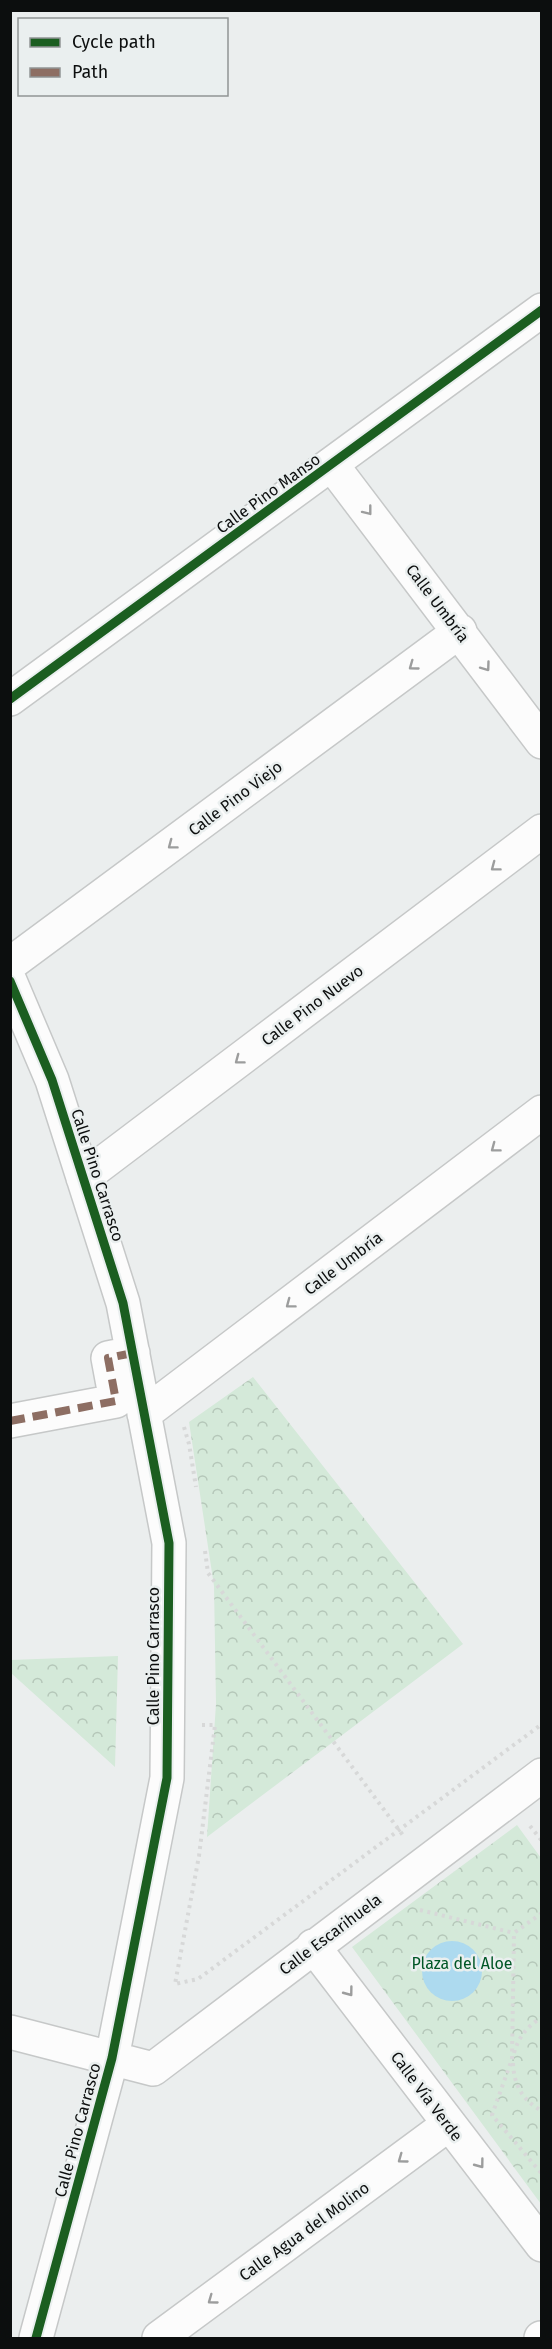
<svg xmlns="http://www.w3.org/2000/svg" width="552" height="2349" font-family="'Fira Sans',sans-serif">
<defs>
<pattern id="park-crowns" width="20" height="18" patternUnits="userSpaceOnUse" patternTransform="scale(1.5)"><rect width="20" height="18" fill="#d4e9d9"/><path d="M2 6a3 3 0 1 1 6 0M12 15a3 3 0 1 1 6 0" fill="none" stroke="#b5c7b9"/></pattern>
</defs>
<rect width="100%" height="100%" fill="#ebeeee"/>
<path fill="url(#park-crowns)" d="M253 1377 463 1644 207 1837 216 1704 214 1586 189 1422Z
M118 1656 115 1767 11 1673 10 1660Z
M517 1825 541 1858V2204L352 1947Z"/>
<path fill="#addaef" d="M422 1971a30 30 0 1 1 60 0a30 30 0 1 1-60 0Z"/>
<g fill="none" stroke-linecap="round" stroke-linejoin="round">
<defs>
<path id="minor" d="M332 465 542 742
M10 699 542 310
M10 964 460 631
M10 981 52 1080 123 1303 169 1543 167 1778 112 2058 36 2338
M83 1178 542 831
M144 1414 542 1112
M10 1421 116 1401 108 1358 133 1353
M313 1946 542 2245
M10 2032 153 2069 542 1775
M159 2338 449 2124
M541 2338H542"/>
</defs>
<use href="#minor" stroke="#c6c8c8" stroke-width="36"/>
<path stroke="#d7d8d8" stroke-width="4" stroke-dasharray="3 4.5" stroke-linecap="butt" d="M184 1427 189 1444 196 1487
M205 1551 208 1573 405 1838
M202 1725H215L199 1856 175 1984 198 1979 542 1724
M530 1826 542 1841
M420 1910 514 1933
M542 1913 514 1933 512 2059 492 2115 542 2174
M514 2053C519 2036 527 2027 542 2017
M513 2063C514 2085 522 2100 542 2111"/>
<use href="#minor" stroke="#fcfcfc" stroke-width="33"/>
<path stroke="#8d6e63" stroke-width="8" stroke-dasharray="15 8" stroke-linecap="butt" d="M10 1421 116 1401 108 1358 133 1353"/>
<defs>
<path id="cycleway" d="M10 699 542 310
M10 981 52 1080 123 1303 169 1543 167 1778 112 2058 36 2338"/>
</defs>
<use href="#cycleway" stroke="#eaefef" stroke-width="13"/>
<use href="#cycleway" stroke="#1b5e20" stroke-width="9"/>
</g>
<defs><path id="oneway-chevron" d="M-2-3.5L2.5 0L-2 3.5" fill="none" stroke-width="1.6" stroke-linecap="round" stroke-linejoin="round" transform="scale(1.5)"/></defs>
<g stroke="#9c9d9d">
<use href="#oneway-chevron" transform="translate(368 511) rotate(52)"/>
<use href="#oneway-chevron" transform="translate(413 666) rotate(144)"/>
<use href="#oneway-chevron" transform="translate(486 667) rotate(54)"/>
<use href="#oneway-chevron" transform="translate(172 845) rotate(143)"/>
<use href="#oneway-chevron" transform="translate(495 867) rotate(143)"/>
<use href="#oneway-chevron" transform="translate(239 1060) rotate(143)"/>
<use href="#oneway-chevron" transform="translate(495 1148) rotate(143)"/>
<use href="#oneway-chevron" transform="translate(290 1304) rotate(143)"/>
<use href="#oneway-chevron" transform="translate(349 1992) rotate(53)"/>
<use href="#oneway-chevron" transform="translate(402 2159) rotate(144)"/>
<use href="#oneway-chevron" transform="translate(480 2164) rotate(53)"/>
<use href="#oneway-chevron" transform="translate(212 2300) rotate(144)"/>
</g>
<g text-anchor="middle" stroke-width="5" stroke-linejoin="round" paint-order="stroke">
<g font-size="16" fill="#0c0e0e" stroke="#eaefef">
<text transform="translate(268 493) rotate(-36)" y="6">Calle Pino Manso</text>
<text transform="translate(438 603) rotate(53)" y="6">Calle Umbría</text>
<text transform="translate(235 798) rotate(-37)" y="6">Calle Pino Viejo</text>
<text transform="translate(312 1005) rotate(-37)" y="6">Calle Pino Nuevo</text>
<text transform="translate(98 1175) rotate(72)" y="6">Calle Pino Carrasco</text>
<text transform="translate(343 1263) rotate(-37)" y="6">Calle Umbría</text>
<text transform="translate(153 1656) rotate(-90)" y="6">Calle Pino Carrasco</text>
<text transform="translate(330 1934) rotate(-37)" y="6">Calle Escarihuela</text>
<text transform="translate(427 2096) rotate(53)" y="6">Calle Vía Verde</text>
<text transform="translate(77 2130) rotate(-75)" y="6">Calle Pino Carrasco</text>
<text transform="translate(304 2231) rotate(-36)" y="6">Calle Agua del Molino</text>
</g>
<g font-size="16" fill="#005626" stroke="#eaefef">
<text x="462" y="1969">Plaza del Aloe</text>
</g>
</g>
<rect width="552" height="2349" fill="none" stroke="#0c0e0e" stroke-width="24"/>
<rect x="18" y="18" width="210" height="78" fill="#eaefef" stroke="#919595" stroke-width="1.5"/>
<rect x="30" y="38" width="30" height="9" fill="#1b5e20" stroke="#919595" stroke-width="1.5"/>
<text x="72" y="48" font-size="18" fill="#0c0e0e">Cycle path</text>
<rect x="30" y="68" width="30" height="9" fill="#8d6e63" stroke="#919595" stroke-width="1.5"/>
<text x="72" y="78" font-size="18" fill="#0c0e0e">Path</text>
</svg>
